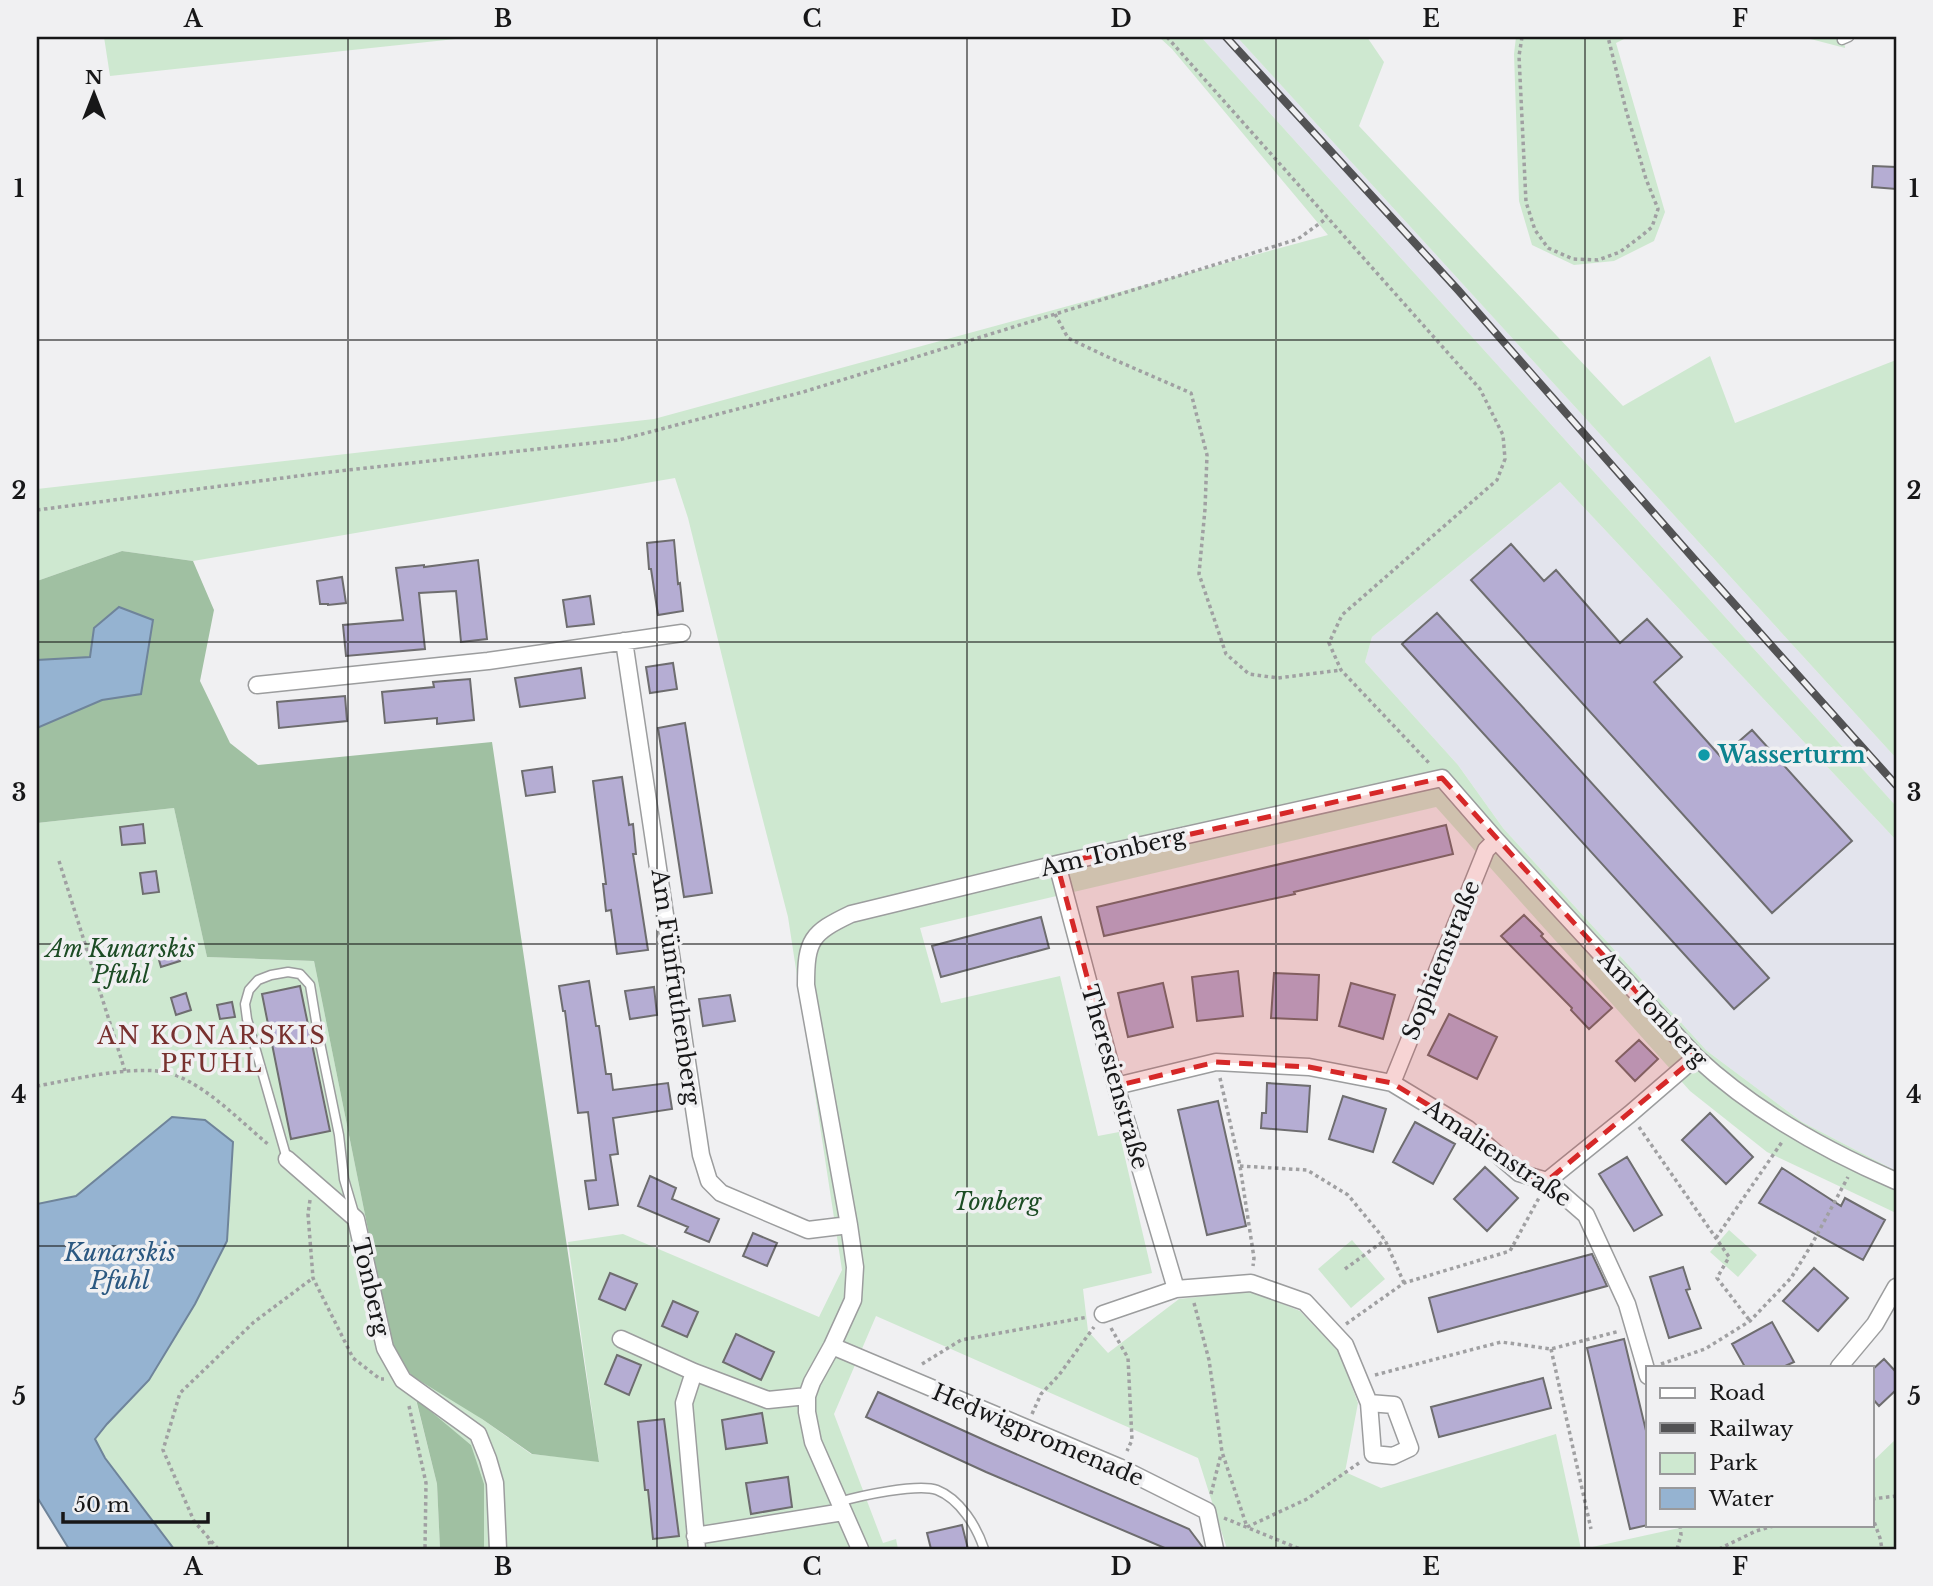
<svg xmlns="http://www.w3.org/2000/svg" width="1933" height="1586" font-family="'Libre Baskerville',serif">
<rect width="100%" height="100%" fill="#f0f0f2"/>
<path fill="#e3e4ed" d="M1201 37H1237L1896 758V806Z
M1560 482 1896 840V1171L1802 1122 1707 1051 1503 828 1458 765 1365 662 1372 637Z"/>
<path fill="#cee8d0" d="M104 37H474L110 76Z
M1159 37H1201L1896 806V840L1560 482 1372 637 1365 662 1458 765 1503 828 1707 1051 1802 1122 1896 1171V1213L1767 1152 1690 1091 1436 807 920 928 941 1003 1060 976 1098 1136 1119 1132 1152 1273 1083 1289 1088 1331 1108 1353 1179 1299 1251 1291 1300 1311 1339 1352 1358 1403 1345 1472 1381 1488 1556 1434 1581 1549H1227L1198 1458 876 1316 834 1414 883 1543 896 1539 898 1549H484L483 1524 471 1445 416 1400 437 1484 440 1549H174L105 1458 95 1439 107 1424 149 1380 195 1304 227 1241 233 1142 172 1117 76 1196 37 1204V823L174 808 207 957 314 961 392 1349 482 1419 531 1454 599 1461 568 1242 623 1234 819 1317 842 1270 788 917 750 770 688 518 675 478 193 561 122 551 37 581V489L654 419 1328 235 1172 49Z
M1237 37H1367L1384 62 1359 126 1623 406 1710 356 1735 423 1896 360V758Z
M1516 37H1628L1616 43 1665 212 1654 241 1614 261 1574 265 1532 245 1519 201 1514 54Z
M1803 37H1844L1845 48Z
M1729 1230 1757 1255 1738 1277 1710 1252Z
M1352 1240 1385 1279 1351 1308 1318 1269Z
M1896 1439V1549H1583L1693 1525H1872V1462Z"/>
<path fill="#a0c0a2" d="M122 551 193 561 214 610 200 681 230 743 258 765 492 742 599 1462 532 1454 482 1419 412 1376 392 1349 314 961 207 957 174 808 37 823V728L102 700 141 694 94 628 90 657 37 660V581Z
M416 1399 471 1445 484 1484V1549H440L437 1484Z"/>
<path fill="#95b3d1" stroke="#6f849a" stroke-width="2" d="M119 607 153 620 141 694 102 700 37 728V660L90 657 94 628Z
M172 1117 205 1120 233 1142 227 1241 195 1304 149 1380 107 1424 95 1439 105 1458 174 1549H69L37 1497V1204L76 1196Z"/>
<path fill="#b5add3" stroke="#6e6d6f" stroke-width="2" d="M1873 166 1896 167V189L1872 187Z
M674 540 678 584 680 583 683 611 658 615 651 569H649L647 543Z
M1511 544 1544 581 1556 570 1620 643 1647 619 1682 657 1654 682 1721 757 1752 730 1852 841 1772 913 1471 580Z
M478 560 487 639 461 642 456 591 419 593 425 649 346 656 343 625 403 620 396 568 424 565V567Z
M342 577 346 603 328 605V604H320L317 581Z
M590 596 594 624 567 627 563 600Z
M1437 613 1769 978 1734 1009 1402 644Z
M673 663 677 689 650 693 646 667Z
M581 668 585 698 520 707 515 678Z
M470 679 474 720 437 724V718L385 723 382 692 434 687 433 682Z
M345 696 347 721 279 728 277 702Z
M685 723 712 893 684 897 658 728Z
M552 767 555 792 526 796 522 771Z
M622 777 629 825 633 824 636 854H633L648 950 617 954 611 910 606 911 603 884H606L593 781Z
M143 824 145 843 122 845 120 827Z
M1446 825 1453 854 1294 892 1295 894 1104 936 1097 907Z
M156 871 159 892 143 894 140 873Z
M1524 915 1543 934 1541 936 1612 1008 1589 1029 1571 1010 1572 1008 1501 936Z
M1041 917 1049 948 941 977 932 946Z
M174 941 180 961 161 967 155 946Z
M1238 971 1243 1016 1197 1021 1192 977Z
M1274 973 1319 975 1317 1020 1271 1018Z
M589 981 596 1026H599L606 1074H611L613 1090 668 1083 672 1109 613 1118 618 1154 610 1155 618 1205 589 1209 585 1181 596 1180 588 1112 578 1113 565 1011H563L559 986Z
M1163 983 1173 1027 1128 1037 1118 993Z
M1351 983 1395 995 1383 1039 1339 1026Z
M300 986 330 1131 291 1139 262 994Z
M654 987 657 1015 630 1019 625 991Z
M186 993 191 1010 176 1015 171 998Z
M730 995 735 1021 703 1026 699 999Z
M232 1002 235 1017 220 1019 217 1005Z
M1449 1014 1497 1037 1477 1079 1428 1055Z
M1639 1040 1658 1059 1635 1081 1616 1061Z
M1267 1083 1310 1086 1307 1132 1261 1128 1262 1113H1266Z
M1343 1096 1386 1109 1373 1152 1329 1139Z
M1218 1101 1246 1226 1207 1235 1178 1110Z
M1710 1113 1753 1157 1726 1184 1682 1140Z
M1415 1122 1455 1144 1433 1184 1393 1162Z
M1627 1157 1662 1215 1634 1231 1599 1174Z
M1485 1167 1518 1198 1487 1231 1454 1199Z
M1782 1168 1841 1206 1845 1198 1885 1220 1863 1260 1759 1203Z
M650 1176 676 1188 672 1199 719 1219 709 1242 685 1232 688 1227 638 1206Z
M753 1233 777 1243 767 1266 743 1256Z
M1592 1254 1607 1286 1438 1332 1429 1298Z
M1683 1267 1690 1289 1686 1290 1701 1328 1669 1338 1650 1277Z
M1814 1268 1848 1298 1818 1331 1783 1301Z
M610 1273 637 1284 625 1310 599 1299Z
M673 1301 698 1312 687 1337 662 1326Z
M1772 1322 1794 1362 1783 1367H1745L1732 1344Z
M736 1334 774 1352 761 1380 723 1362Z
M1624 1339 1648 1439V1525L1630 1529 1587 1348Z
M617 1355 641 1365 629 1395 605 1384Z
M1884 1359 1896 1372V1390L1879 1406 1872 1398V1370Z
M1543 1378 1551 1408 1439 1437 1431 1407Z
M878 1392 993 1444 1189 1529 1204 1549H1167L986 1472 866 1417Z
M762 1413 767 1443 726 1449 722 1420Z
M664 1419 679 1536 653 1539 648 1490H645L638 1422Z
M788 1477 792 1507 751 1514 746 1483Z
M962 1525 968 1549H931L927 1533Z"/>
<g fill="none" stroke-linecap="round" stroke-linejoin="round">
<defs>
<path id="service" d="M1842 40 1849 37
M287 1159 247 1019 245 1004 249 990 258 980 271 975 288 972 300 974 310 985 318 1033 339 1135 344 1179 354 1213
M839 1502C859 1496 918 1483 937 1490 960 1499 977 1527 984 1549"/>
<path id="minor" d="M624 641 701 1155 709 1181 721 1193 808 1230 849 1225
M257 685 488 661 682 633
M1057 864 1116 1086 1176 1289
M1392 1083 1486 850 1496 840
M1116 1086 1216 1062 1309 1067 1392 1083 1468 1129 1519 1173 1547 1181 1586 1215 1627 1304 1648 1376
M287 1159 356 1219 385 1348 403 1380 478 1434 488 1459 495 1483 498 1549
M1547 1181 1630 1114 1696 1057
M1103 1314 1176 1289 1251 1283 1305 1302 1345 1345 1369 1403 1373 1454 1393 1456 1410 1448 1394 1405 1369 1403
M621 1339 694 1372 768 1400 807 1396
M832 1346 1119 1467 1207 1511 1215 1549
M1839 1367 1875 1324 1896 1287
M694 1372 684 1403 697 1549
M695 1536 843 1512
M860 1549 813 1442 807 1412V1396L812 1382 832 1346 853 1300 855 1267 849 1225 806 985C806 940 811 933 851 914L1057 864 1442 778 1496 840 1696 1057C1752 1109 1826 1151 1896 1181"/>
</defs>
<use href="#service" stroke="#9c9d9e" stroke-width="11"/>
<use href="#minor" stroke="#9c9d9e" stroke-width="19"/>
<path stroke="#a0a0a2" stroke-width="3.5" stroke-dasharray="3.5 3.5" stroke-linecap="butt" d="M1167 37 1480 389 1503 435 1505 459 1497 480 1342 615 1329 643 1341 670 1429 763
M1522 37 1519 56 1526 202 1535 230 1548 248 1573 259 1598 260 1620 252 1640 237 1652 227 1658 209 1646 179 1626 110 1608 37
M1055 314 1068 338 1108 357 1191 393 1207 455 1205 509 1199 574 1226 654 1249 674 1278 678 1341 670
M37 510 321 473 619 440 803 392 1298 239 1327 218
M59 861 125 1071
M1220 1078 1240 1166 1254 1258 1253 1266
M37 1086C72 1080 142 1062 175 1075 209 1088 240 1121 269 1145
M1639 1127 1729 1257 1717 1278 1750 1321
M1240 1166 1307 1170 1348 1195 1385 1240 1404 1283
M310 1200 308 1214 313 1278 353 1358 380 1379H384
M1716 1238 1782 1142
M1345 1269 1385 1240
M1194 1303 1209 1360 1222 1452 1247 1527 1307 1499 1359 1463
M1346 1324 1404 1283 1510 1251 1540 1196
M1111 1328 1128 1358 1132 1440 1127 1451
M1551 1349 1591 1529
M922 1364 961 1340 1088 1317
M1661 1364 1705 1349 1750 1321 1791 1278 1812 1244 1848 1177
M1375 1375 1501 1342 1551 1349 1620 1331
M409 1406 426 1483 425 1549
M1032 1414 1041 1394 1059 1375 1094 1327
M1211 1494 1221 1454
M1872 1499 1896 1496
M1872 1516 1880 1538 1882 1549
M1224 1518 1300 1549
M209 1541 211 1549
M218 1549 194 1521 163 1450 180 1393 254 1322 313 1278
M1677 1549 1681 1535 1680 1525
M1719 1549 1756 1531 1777 1525"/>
<use href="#service" stroke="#fff" stroke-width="8"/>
<use href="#minor" stroke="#fff" stroke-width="16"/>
<defs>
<path id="rail" d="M1226 37 1458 290 1694 559 1896 785"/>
</defs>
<use href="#rail" stroke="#525254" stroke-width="8"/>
<use href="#rail" stroke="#f0f0f2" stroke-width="5" stroke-dasharray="16" stroke-linecap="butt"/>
</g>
<path fill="#d62828" fill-opacity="0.2" stroke="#d62828" stroke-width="5" stroke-dasharray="14 9" stroke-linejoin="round" d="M1442 778 1696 1057 1547 1181 1519 1173 1468 1129 1392 1083 1309 1067 1216 1062 1116 1086 1057 864Z"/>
<path fill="none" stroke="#171718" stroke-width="2" stroke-opacity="0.55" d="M348 37V1549M657 37V1549M967 37V1549M1276 37V1549M1585 37V1549M37 340H1896M37 642H1896M37 944H1896M37 1246H1896"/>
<circle fill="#0f9aa8" stroke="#f0f0f2" stroke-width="2.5" cx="1704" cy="755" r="7"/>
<g text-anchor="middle" stroke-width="7" stroke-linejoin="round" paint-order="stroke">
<g font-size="23" font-weight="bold" fill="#0d838f" stroke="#f0f0f2" text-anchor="start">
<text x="1718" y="763">Wasserturm</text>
</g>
<g font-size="23" fill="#171718" stroke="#f0f0f2">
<text transform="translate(1113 852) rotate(-13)" y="8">Am Tonberg</text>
<text transform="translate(1441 960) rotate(-68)" y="8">Sophienstraße</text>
<text transform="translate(676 987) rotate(82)" y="8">Am Fünfruthenberg</text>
<text transform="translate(1653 1009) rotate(47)" y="8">Am Tonberg</text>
<text transform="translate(1115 1077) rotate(74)" y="8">Theresienstraße</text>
<text transform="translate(1498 1153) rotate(34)" y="8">Amalienstraße</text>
<text transform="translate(371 1287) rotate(77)" y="8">Tonberg</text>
<text transform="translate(1038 1435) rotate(23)" y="8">Hedwigpromenade</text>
</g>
<g font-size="23" font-style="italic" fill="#1c4c24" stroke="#f0f0f2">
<text x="121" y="957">Am Kunarskis<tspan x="121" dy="26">Pfuhl</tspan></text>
<text x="997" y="1210">Tonberg</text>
</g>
<g font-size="24" letter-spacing="2" fill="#78312f" stroke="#f0f0f2">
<text x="212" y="1044">AN KONARSKIS<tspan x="212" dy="28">PFUHL</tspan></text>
</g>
<g font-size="24" font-style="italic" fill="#2b5881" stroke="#f0f0f2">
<text x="120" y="1261">Kunarskis<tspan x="120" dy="28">Pfuhl</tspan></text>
</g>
</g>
<rect width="1933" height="1586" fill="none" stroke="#f0f0f2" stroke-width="77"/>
<rect x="1646" y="1366" width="228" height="161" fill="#f0f0f2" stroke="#99999b" stroke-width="2"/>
<rect x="1660" y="1388" width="35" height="10" fill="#ffffff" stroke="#99999b" stroke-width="2"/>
<text x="1709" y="1400" font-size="21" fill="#171718">Road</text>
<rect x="1660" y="1423" width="35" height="10" fill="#525254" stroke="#99999b" stroke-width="2"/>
<text x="1709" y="1436" font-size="21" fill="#171718">Railway</text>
<rect x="1660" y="1453" width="35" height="21" fill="#cee8d0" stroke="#99999b" stroke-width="2"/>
<text x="1709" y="1470" font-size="21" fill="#171718">Park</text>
<rect x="1660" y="1488" width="35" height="21" fill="#95b3d1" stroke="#99999b" stroke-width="2"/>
<text x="1709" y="1506" font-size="21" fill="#171718">Water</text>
<g transform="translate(94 94)" stroke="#f0f0f2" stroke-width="5" paint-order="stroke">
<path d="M0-5L12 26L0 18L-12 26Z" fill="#171718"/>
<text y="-10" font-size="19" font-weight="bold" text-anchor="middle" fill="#171718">N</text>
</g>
<path d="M63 1512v10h145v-10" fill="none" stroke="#171718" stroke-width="3.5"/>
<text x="74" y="1512" font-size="21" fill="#171718" stroke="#f0f0f2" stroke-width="5" paint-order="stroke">50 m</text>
<rect x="38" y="38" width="1857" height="1510" fill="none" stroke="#171718" stroke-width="2.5"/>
<g font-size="23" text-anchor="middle" font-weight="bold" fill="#171718">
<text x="193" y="27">A</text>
<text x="503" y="27">B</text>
<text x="812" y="27">C</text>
<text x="1121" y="27">D</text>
<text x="1431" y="27">E</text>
<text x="1740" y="27">F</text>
<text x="19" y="197">1</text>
<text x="1914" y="197">1</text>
<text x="19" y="499">2</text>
<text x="1914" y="499">2</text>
<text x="19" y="801">3</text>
<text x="1914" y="801">3</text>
<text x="19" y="1103">4</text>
<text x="1914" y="1103">4</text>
<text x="19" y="1405">5</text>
<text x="1914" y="1405">5</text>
<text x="193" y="1575">A</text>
<text x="503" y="1575">B</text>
<text x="812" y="1575">C</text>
<text x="1121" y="1575">D</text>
<text x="1431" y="1575">E</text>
<text x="1740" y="1575">F</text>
</g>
</svg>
